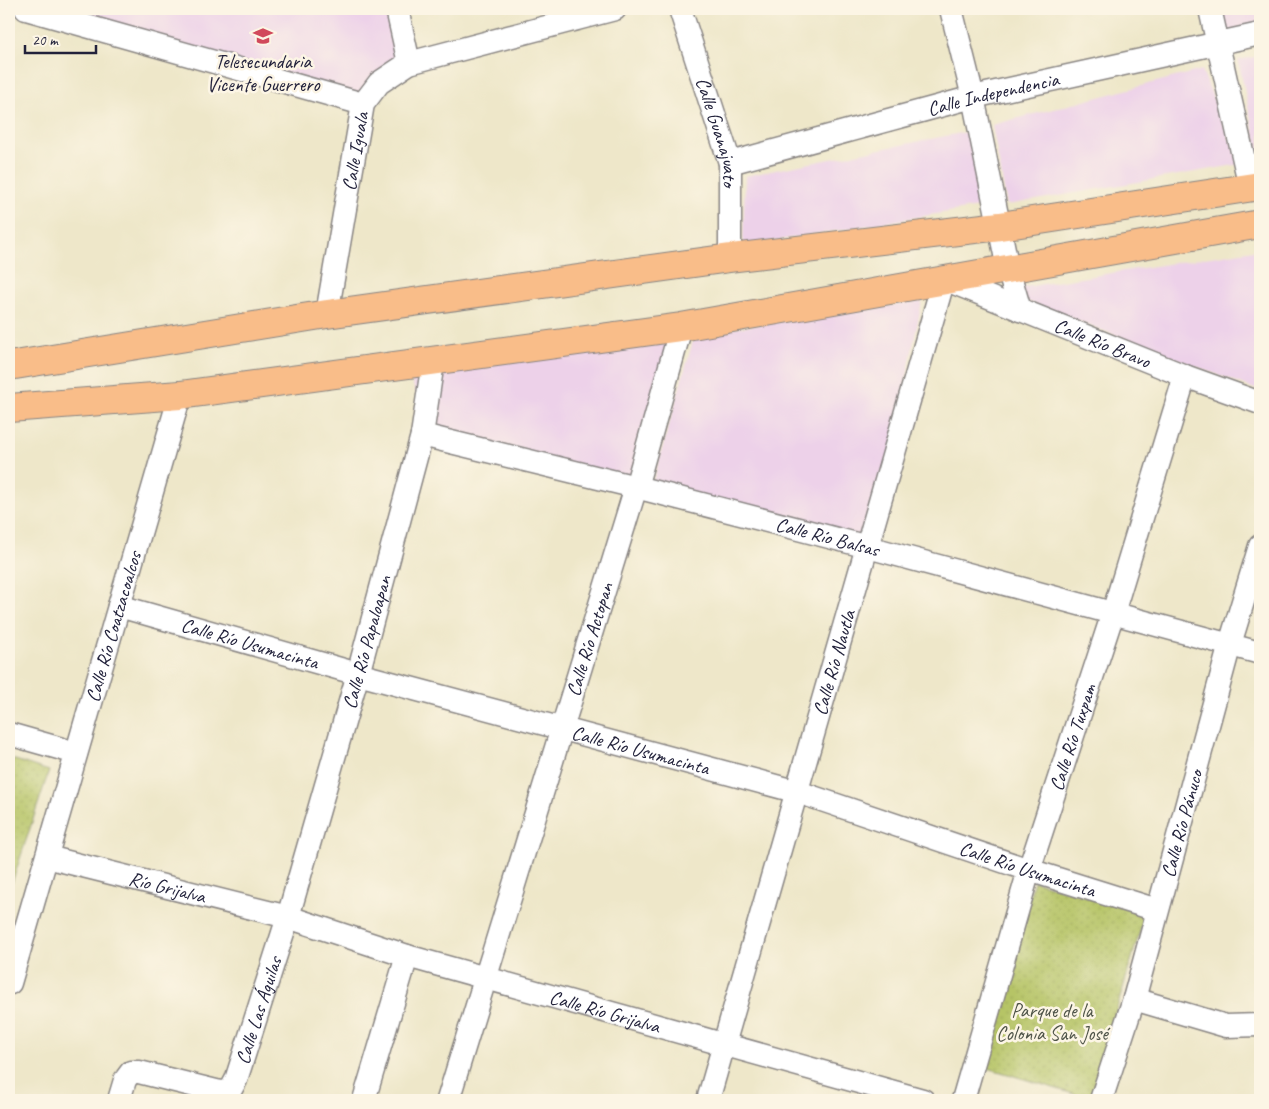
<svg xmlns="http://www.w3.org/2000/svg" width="1269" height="1109" font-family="Caveat,sans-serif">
<defs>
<pattern id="grass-dots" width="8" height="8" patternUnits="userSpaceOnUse" patternTransform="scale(1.25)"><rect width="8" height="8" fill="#b6c466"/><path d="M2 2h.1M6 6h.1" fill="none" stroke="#9ca859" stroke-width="1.8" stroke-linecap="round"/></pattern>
</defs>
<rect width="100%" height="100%" fill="#fcf5e5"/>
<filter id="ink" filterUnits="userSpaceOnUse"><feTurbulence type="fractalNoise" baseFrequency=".02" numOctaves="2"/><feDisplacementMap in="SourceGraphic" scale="10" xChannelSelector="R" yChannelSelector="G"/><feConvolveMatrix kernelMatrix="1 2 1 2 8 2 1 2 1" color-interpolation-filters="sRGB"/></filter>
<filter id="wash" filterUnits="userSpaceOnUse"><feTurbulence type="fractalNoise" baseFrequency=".0096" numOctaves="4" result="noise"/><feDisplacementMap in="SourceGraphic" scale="20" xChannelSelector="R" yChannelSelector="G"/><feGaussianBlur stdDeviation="1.12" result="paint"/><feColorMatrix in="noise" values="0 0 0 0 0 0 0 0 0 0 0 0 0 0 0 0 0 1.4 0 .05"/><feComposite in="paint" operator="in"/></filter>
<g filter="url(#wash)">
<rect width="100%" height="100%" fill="#eee7c9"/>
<path fill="#edd1e9" d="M27 9H397L409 63 363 104Z
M1216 9H1260V38L1222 46Z
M1260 56V161L1238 60Z
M1202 70 1240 164 1007 205 992 125Z
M976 130 984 206 743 246 745 176Z
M1254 250 1260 292V391L1001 291Z
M922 301 873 546 650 491 695 334Z
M673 337 630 484 433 433 407 371Z"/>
<path fill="url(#grass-dots)" stroke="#6c7350" d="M9 758 49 771 9 892Z
M1034 881 1145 914 1090 1099 978 1065Z"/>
</g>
<g filter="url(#ink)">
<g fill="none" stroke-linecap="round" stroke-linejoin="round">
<defs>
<g id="street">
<path d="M26 9 363 104"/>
<path d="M397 9 409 63"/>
<path id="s1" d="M680 9 730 163V258"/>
<path d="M951 9 973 97 1008 269 1020 310"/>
<path d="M1210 9 1250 187"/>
<path id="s2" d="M730 163 973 97 1260 34"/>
<path id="s3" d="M327 314 363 104 379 83 409 63 615 9"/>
<path id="s4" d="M422 435 636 487 868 547 1260 653"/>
<path id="s5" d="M119 606 358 674 798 792 1029 870 1157 910"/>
<path d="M9 734 76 753"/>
<path id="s6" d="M47 857 288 917 407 956 923 1100"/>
<path id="s7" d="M10 983 180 395"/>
<path d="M1134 999 1226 1026 1260 1025"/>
<path id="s8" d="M119 1100 125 1080 131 1072H139L220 1092 230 1091 236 1080 288 917 358 674 422 435 433 362"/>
<path d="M364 1100 407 956"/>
<path id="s9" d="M448 1100 636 487 681 327"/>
<path id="s10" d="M708 1100 944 279 1185 376 1260 403"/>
<path id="s11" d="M963 1100 1029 870 1113 613 1185 376"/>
<path id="s12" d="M1101 1100 1134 999 1230 644 1260 546"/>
</g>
<path id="primary" d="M9 366 327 314 730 258 1000 226 1260 186
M9 408 180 395 681 327 1260 224"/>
</defs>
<use href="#street" stroke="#888482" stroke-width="25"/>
<use href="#primary" stroke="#888482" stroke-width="30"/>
<use href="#street" stroke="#fff" stroke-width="22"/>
<use href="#primary" stroke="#f9bd89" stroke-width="28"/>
</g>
</g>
<defs>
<symbol id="school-bare" viewBox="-9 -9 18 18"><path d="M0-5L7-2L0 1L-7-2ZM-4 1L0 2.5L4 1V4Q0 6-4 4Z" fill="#d1495b" stroke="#fcf5e5" stroke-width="2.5" paint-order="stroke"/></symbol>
</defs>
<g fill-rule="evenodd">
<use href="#school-bare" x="249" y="22" width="28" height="28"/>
</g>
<g text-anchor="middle" stroke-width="5" stroke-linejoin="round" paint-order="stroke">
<g font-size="20" fill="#22223b" stroke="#fcf5e5">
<text x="263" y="68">Telesecundaria<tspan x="263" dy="23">Vicente Guerrero</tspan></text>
</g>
<g font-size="20" fill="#22223b" stroke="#fcf5e5">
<text dy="7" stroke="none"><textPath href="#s2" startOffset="272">Calle Independencia</textPath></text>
<text dy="7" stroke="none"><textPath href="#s1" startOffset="129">Calle Guanajuato</textPath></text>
<text dy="7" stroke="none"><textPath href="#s3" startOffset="165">Calle Iguala</textPath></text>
<text dy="7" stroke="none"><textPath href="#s10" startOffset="1025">Calle Río Bravo</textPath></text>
<text dy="7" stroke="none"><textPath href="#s4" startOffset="418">Calle Río Balsas</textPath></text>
<text dy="7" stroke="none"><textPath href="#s7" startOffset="371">Calle Río Coatzacoalcos</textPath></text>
<text dy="7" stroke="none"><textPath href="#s9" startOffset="482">Calle Río Actopan</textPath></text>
<text dy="7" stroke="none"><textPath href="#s8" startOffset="602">Calle Río Papaloapan</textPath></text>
<text dy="7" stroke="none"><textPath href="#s5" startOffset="136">Calle Río Usumacinta</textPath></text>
<text dy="7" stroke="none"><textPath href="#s10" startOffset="455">Calle Río Nautla</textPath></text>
<text dy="7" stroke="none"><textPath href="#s11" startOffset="379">Calle Río Tuxpam</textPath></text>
<text dy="7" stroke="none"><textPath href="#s5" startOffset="541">Calle Río Usumacinta</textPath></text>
<text dy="7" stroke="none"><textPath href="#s12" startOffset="288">Calle Río Pánuco</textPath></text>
<text dy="7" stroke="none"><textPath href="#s5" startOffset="946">Calle Río Usumacinta</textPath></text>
<text dy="7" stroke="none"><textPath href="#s6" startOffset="124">Río Grijalva</textPath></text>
<text dy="7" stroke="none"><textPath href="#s8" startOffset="218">Calle Las Águilas</textPath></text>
<text dy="7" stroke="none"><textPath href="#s6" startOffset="579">Calle Río Grijalva</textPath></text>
</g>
<g font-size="20" fill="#4e5348" stroke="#fcf5e5">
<text x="1052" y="1017">Parque de la<tspan x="1052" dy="23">Colonia San José</tspan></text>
</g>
</g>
<rect width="1269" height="1109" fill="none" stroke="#fcf5e5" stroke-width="30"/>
<path d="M25 45v8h71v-8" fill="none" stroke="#22223b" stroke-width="2.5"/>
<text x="32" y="45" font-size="15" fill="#22223b" stroke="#fcf5e5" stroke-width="4" paint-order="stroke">20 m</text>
</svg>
